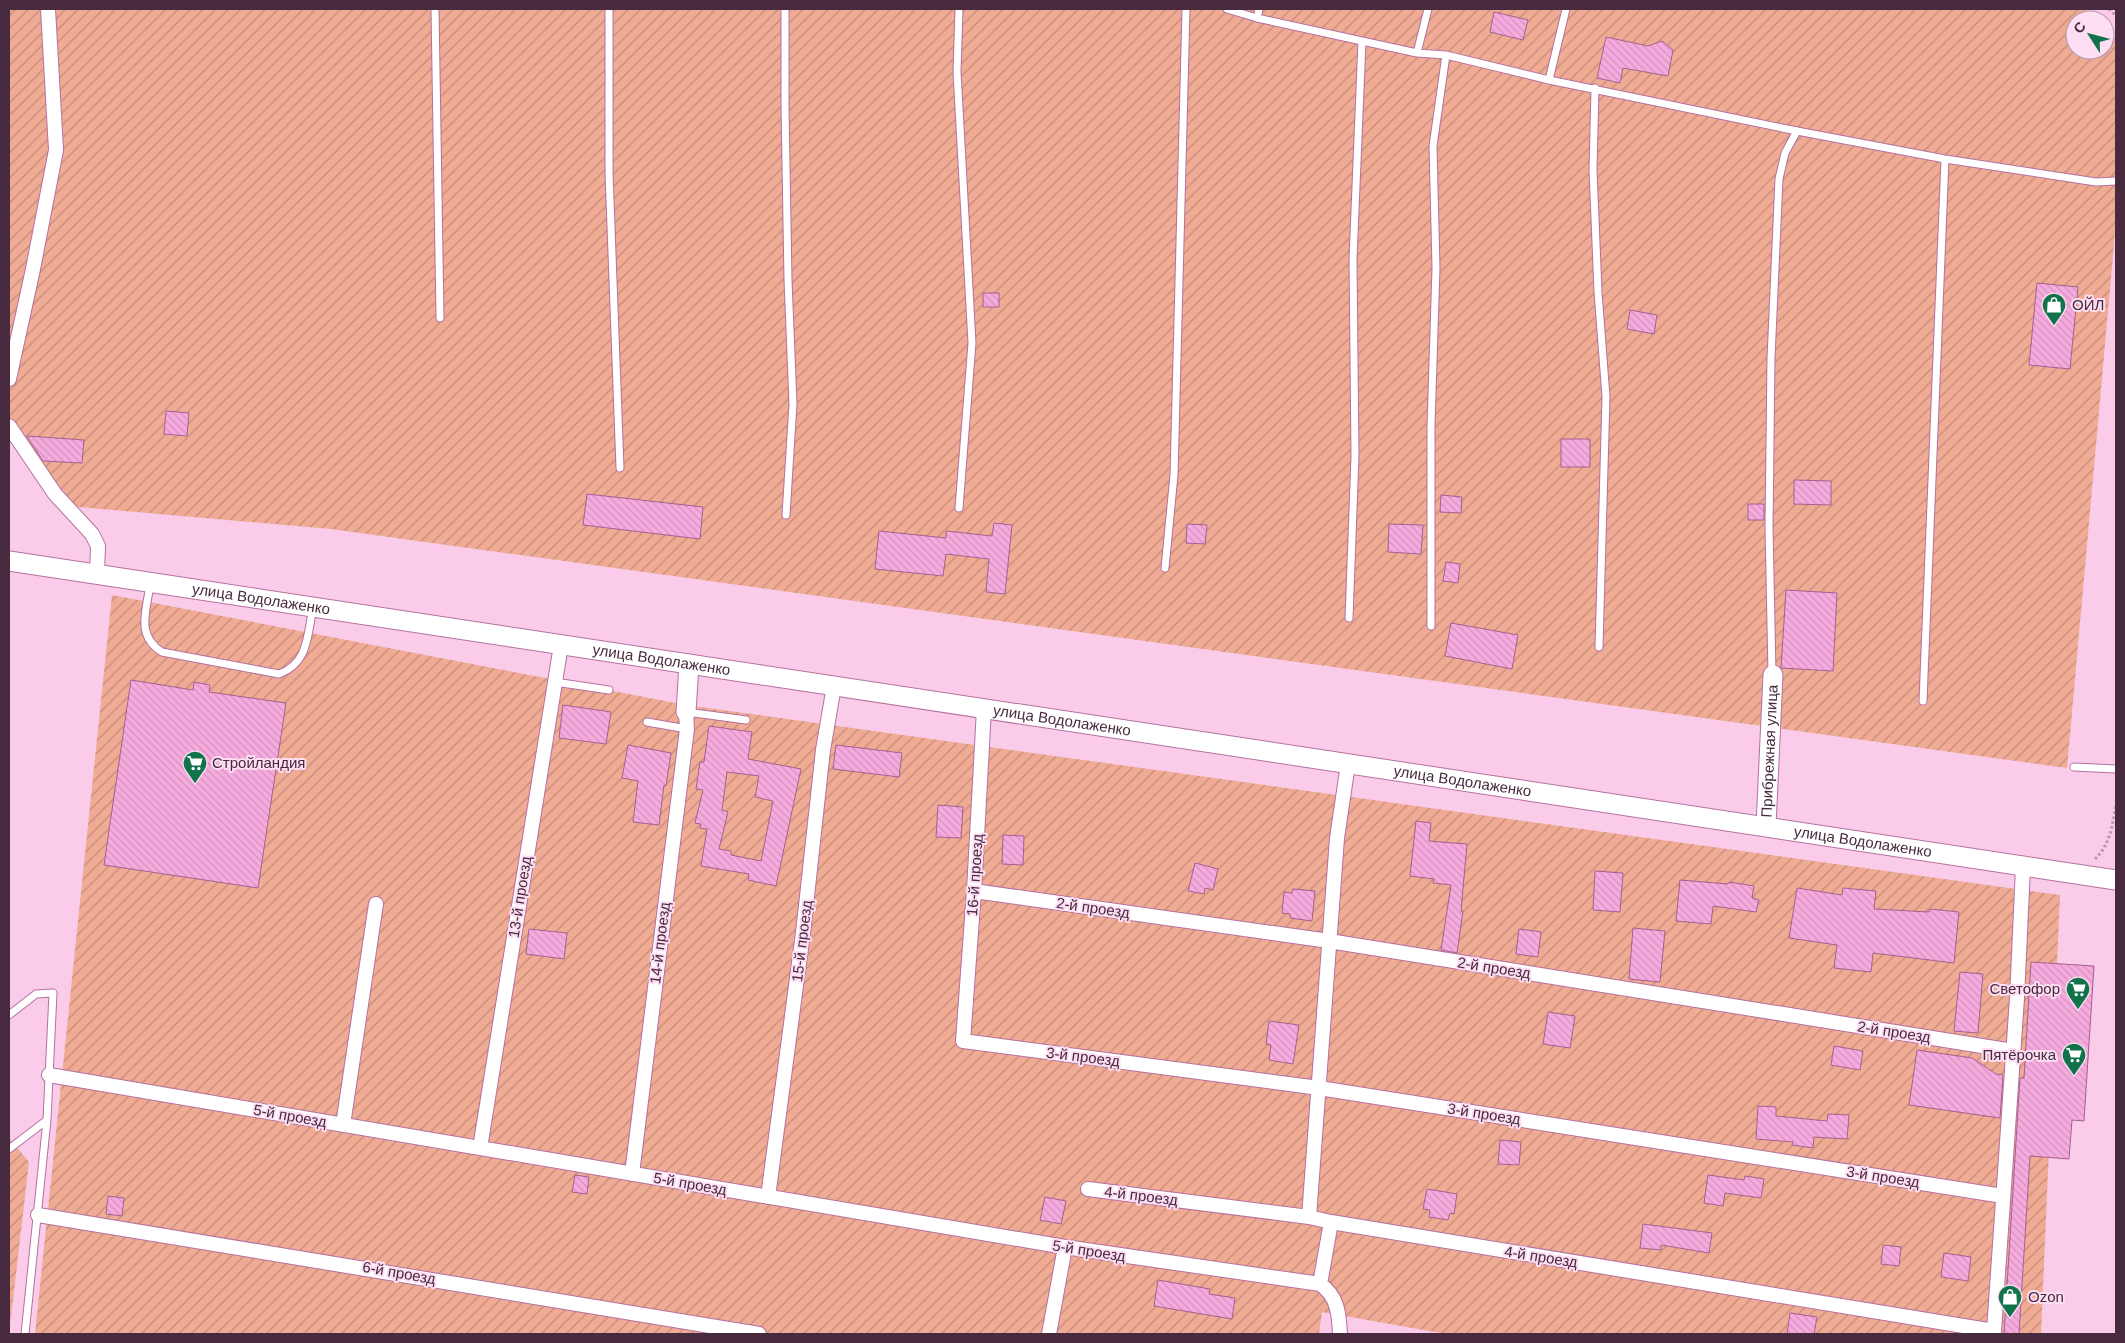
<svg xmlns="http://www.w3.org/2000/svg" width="2125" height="1343" font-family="Arial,sans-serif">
<defs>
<pattern id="garden-furrows" width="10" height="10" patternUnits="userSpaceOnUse" patternTransform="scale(1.25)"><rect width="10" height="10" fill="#f0ab94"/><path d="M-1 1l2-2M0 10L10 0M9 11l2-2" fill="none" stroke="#c48b7a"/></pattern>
<pattern id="building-back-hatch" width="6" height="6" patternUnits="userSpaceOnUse" patternTransform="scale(1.25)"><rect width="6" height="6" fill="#f6abde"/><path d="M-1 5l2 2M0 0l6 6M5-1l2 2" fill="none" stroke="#d493c0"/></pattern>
</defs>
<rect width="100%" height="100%" fill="#faccea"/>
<path fill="url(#garden-furrows)" d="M9 9H2084L2096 20H2075V50H2105V29L2116 40V222L2067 768 331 529 56 505 9 437Z
M112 595 686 705 2060 895 2041 1334H1446L1322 1312 1319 1334H35Z
M9 1138 29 1162 9 1334Z"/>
<path fill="url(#building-back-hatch)" stroke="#a46090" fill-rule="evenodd" d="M1494 12 1528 20 1523 40 1490 32Z
M1606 37 1648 46 1662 41 1673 50 1668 76 1623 68 1620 83 1597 78Z
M2037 283 2078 287 2070 369 2029 365Z
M983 293H999V307H983Z
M1630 310 1657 315 1654 334 1627 329Z
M166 411 189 413 187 436 164 434Z
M27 436 84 440 82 463 43 461Z
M1561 439H1590V467H1561Z
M1794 480 1831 481V505L1794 504Z
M587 494 703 507 700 539 583 525Z
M1441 495 1462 497 1461 513 1440 512Z
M1748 504H1764V520H1748Z
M994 523 1012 525 1005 594 986 592 989 559 946 554 943 576 875 569 879 531 946 538V531L992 536Z
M1187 524 1207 525 1205 544 1186 543Z
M1389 524 1423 525 1421 554 1388 552Z
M1446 562 1460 564 1458 583 1443 581Z
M1786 590 1837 593 1833 671 1781 668Z
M1451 623 1518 635 1512 669 1445 656Z
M131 680 193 690 194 682 210 685 209 692 286 703 258 888 104 865Z
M563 705 611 712 606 744 559 738Z
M709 726 752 732 748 759 801 769 776 886 748 880 749 874 701 866 707 829 700 828 701 824 695 823 703 790 696 789 700 762H704ZM727 772 759 776 755 797 773 801 761 861 731 855V851L719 849 728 812 722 810Z
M628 745 671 753 666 786 664 785 659 825 633 822 638 781 622 778Z
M836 745 902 753 899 777 833 769Z
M938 805 963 807 961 838 936 837Z
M1416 821 1431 823 1429 841 1467 844 1461 911H1463L1457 953 1441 950 1451 885 1433 883 1434 879 1410 876Z
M1003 835 1024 836 1023 865 1002 864Z
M1195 863 1218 869 1213 890 1205 888 1204 894 1188 891Z
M1595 871 1623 873 1620 912 1593 910Z
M1680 880 1728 884 1729 882 1754 886 1752 898 1759 900 1756 912 1713 906 1711 924 1676 921Z
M1797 888 1842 895 1843 888 1876 891 1874 909 1929 912 1930 909 1959 912 1954 963 1873 953 1871 972 1834 968 1837 945 1789 938Z
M1293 889 1315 891 1312 921 1290 918V914L1282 913 1284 892 1292 893Z
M1633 928 1665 931 1660 982 1629 979Z
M529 929 567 933 564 959 526 954Z
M1519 929 1541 932 1538 957 1516 954Z
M2031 962 2094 966 2084 1121 2072 1120 2069 1159 2030 1156 2019 1334H2004L2020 1078H2024Z
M1960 972 1983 974 1978 1033 1954 1031Z
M1548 1012 1575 1016 1570 1048 1543 1044Z
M1269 1021 1299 1025 1293 1064 1269 1060 1271 1045 1266 1044Z
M1834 1046 1863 1051 1860 1070 1831 1065Z
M1917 1050 1972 1058 1996 1074 2003 1075 2000 1118 1909 1105Z
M1758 1106 1776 1107V1116L1827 1121 1828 1114 1849 1115 1847 1139 1814 1137 1813 1148 1792 1145 1793 1142 1756 1139Z
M1500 1140 1521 1142 1519 1165 1498 1164Z
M575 1175 589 1177 587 1194 572 1192Z
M1708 1175 1744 1180 1745 1176 1764 1179 1761 1198 1725 1193 1723 1206 1704 1203Z
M1427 1189 1457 1194 1454 1214 1450 1213 1448 1220 1429 1217 1430 1210 1423 1209Z
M108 1196 124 1198 122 1216 106 1214Z
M1045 1197 1066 1201 1061 1224 1040 1220Z
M1643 1224 1712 1233 1709 1253 1661 1245V1250L1640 1248Z
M1883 1245 1901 1247 1899 1266 1881 1264Z
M1944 1253 1971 1257 1968 1281 1941 1277Z
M1158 1280 1210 1289 1209 1294 1235 1298 1232 1319 1154 1306Z
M1790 1313 1817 1317 1814 1334H1787Z"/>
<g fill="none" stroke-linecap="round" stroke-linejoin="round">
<defs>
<path id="lane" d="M435 9 440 318
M609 9V173L620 468
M785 9V106L788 280 793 404 786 515
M1227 9 1257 18 1362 41 1417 53 1446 55 1549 80 1797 131 1945 159 2096 182 2116 181
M1257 18 1259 9
M1417 53 1428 9
M1549 80 1566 9
M1595 88 1593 170 1598 292 1606 397 1599 647
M959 508 972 343 957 72 959 9
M1165 568 1174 475 1186 9
M150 584C147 610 135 635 162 652L279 674C309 663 307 635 313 608
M1349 618 1355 456 1353 259 1362 41
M1431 626V425L1436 268 1433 146 1446 55
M1772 674 1769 527 1771 358 1779 179 1785 153 1797 131
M555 682 609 690
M1923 701 1945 159
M687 712 746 720
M647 722 687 729
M2074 767 2116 769
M9 1015 36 994 53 993 47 1120
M9 1149 47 1120 25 1334"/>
<path id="street" d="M9 379 33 269 56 150 48 9
M9 426 55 494 92 534 98 546 97 574
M984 709 974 891 963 1041 1319 1088 2003 1196
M974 891 1329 941 2013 1051
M49 1075 1065 1247 1320 1284C1338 1296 1339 1315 1340 1334
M343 1125 376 904
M480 1148 561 645
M632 1174 687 729 686 712
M1088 1189 1309 1217 1331 1222 1994 1331 2017 998 2023 867
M768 1197 803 933 823 750 834 686
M38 1215 759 1334
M1309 1217 1337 838 1348 764
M1320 1284 1331 1222
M1049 1334 1065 1247"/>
<g id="secondary">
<path id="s1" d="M9 561 2116 880"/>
<path d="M686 712 689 664"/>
<path id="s2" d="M1766 826 1773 675"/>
</g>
</defs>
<use href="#lane" stroke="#b670a1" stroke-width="9"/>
<use href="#street" stroke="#b670a1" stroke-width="16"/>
<use href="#secondary" stroke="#b670a1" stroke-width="21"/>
<path stroke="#bc94af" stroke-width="3" stroke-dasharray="2.5 2.5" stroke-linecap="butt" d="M2109 9 2116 16
M2095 859C2110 845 2112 826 2116 806"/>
<use href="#lane" stroke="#fff" stroke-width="7"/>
<use href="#street" stroke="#fff" stroke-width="14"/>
<use href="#secondary" stroke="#fff" stroke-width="19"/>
</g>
<defs>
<symbol id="shop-pin" viewBox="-11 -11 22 30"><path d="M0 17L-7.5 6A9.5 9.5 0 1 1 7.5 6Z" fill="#10734a" stroke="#fddef3"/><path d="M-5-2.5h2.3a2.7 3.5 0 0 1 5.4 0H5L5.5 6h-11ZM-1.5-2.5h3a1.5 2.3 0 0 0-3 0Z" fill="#fff"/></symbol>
<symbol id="supermarket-pin" viewBox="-11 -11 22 30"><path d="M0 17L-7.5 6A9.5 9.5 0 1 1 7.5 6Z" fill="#10734a" stroke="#fddef3"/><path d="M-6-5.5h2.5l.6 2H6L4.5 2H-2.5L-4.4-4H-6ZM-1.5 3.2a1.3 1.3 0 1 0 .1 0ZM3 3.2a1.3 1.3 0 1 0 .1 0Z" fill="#fff"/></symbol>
</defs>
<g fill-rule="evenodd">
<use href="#shop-pin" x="2040" y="291" width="28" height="38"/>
<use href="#supermarket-pin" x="181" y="749" width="28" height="38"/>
<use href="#supermarket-pin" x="2064" y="975" width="28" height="38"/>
<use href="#supermarket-pin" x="2060" y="1041" width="28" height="38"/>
<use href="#shop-pin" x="1996" y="1283" width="28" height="38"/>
</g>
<g text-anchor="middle" stroke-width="4" stroke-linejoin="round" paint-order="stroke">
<g font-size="15" fill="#472a3e" stroke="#fddef3" text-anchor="start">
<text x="2072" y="310">ОЙЛ</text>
<text x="212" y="768">Стройландия</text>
<text x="2060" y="994" text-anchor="end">Светофор</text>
<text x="2056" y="1060" text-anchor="end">Пятёрочка</text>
<text x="2028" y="1302">Ozon</text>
</g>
<g font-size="15" fill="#472a3e" stroke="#fddef3">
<text dy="5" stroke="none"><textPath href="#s1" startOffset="255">улица Водолаженко</textPath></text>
<text dy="5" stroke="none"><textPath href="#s1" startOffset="660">улица Водолаженко</textPath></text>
<text dy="5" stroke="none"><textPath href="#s1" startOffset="1065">улица Водолаженко</textPath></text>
<text dy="5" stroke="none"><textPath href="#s2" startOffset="75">Прибрежная улица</textPath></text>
<text dy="5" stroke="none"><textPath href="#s1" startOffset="1470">улица Водолаженко</textPath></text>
<text dy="5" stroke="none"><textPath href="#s1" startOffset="1875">улица Водолаженко</textPath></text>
<text transform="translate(975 875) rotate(-86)" y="5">16-й проезд</text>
<text transform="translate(520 897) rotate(-81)" y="5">13-й проезд</text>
<text transform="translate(1093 908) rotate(8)" y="5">2-й проезд</text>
<text transform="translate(802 941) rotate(-83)" y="5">15-й проезд</text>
<text transform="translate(660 943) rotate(-83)" y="5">14-й проезд</text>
<text transform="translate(1494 968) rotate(9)" y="5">2-й проезд</text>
<text transform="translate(1894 1032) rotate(9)" y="5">2-й проезд</text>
<text transform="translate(1083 1057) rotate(7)" y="5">3-й проезд</text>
<text transform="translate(1484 1114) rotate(9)" y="5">3-й проезд</text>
<text transform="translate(290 1116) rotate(10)" y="5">5-й проезд</text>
<text transform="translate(1883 1177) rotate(9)" y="5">3-й проезд</text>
<text transform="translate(690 1184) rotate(10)" y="5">5-й проезд</text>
<text transform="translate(1141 1196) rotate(7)" y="5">4-й проезд</text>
<text transform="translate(1089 1251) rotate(9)" y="5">5-й проезд</text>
<text transform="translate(1541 1257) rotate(9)" y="5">4-й проезд</text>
<text transform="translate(399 1273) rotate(10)" y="5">6-й проезд</text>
</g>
</g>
<rect width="2125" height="1343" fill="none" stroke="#472a3e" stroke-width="20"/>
<g transform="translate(2090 35) rotate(306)"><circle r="24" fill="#fddef3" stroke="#b496ab"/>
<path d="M0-4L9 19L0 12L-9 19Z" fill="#10734a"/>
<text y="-8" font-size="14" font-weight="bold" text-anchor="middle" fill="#472a3e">С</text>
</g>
</svg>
